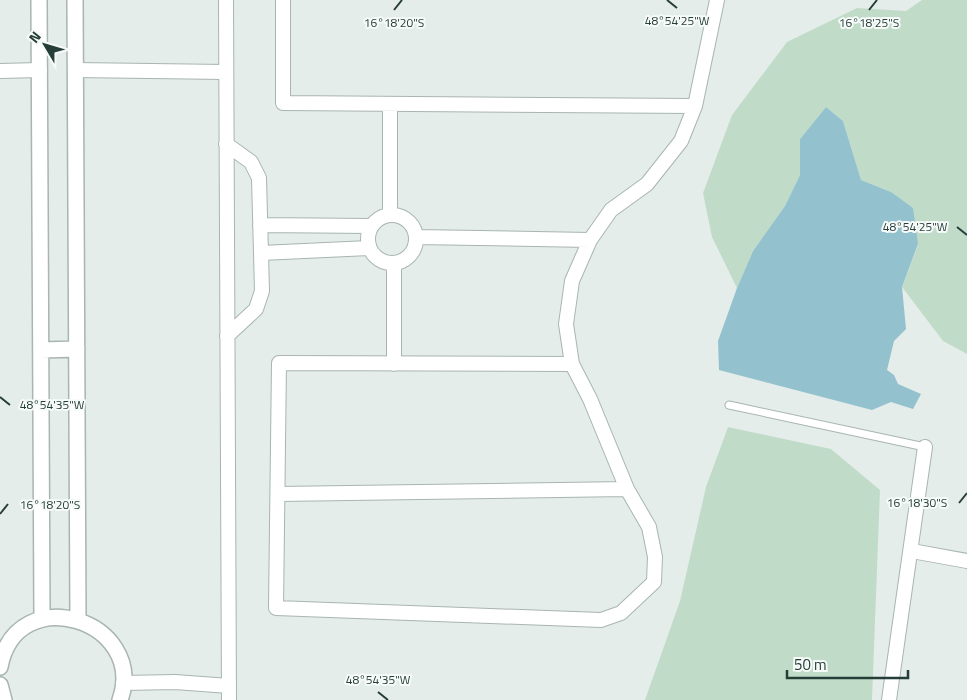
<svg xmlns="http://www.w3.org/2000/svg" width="967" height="700" font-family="'Titillium Web',sans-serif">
<rect width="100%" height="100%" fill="#e5edea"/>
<path fill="#c0dcc9" d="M922 0H967V354L943 341 902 287 918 245 891 192 861 180 843 121 826 107 800 139V175L785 206 753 251 737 288 712 237 703 193 732 115 787 42 857 8 906 11Z
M728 427 831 449 880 490 872 700H645L680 601 706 487Z"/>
<path fill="#93c1cd" d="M826 107 843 121 861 180 891 192 913 208 918 244 902 287 906 329 894 341 887 370 894 375 898 384 921 394 913 409 891 402 872 410 719 370 718 341 737 288 753 251 785 206 800 175V139Z"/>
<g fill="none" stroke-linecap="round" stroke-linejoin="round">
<defs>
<path id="service" d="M729 405 925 447"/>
<path id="minor" d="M226 0 229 700
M283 0V103L695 106
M75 70 226 72
M0 71 40 70
M226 144 251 162 259 178 262 291 256 309 227 336
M368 239a24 24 0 1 1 48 0a24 24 0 1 1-48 0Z
M390 215V104
M260 225 371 226
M416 237 590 240
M261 253 369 248
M394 263V364
M572 364 279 363 276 608 601 620 621 613 654 582 655 557 649 527 627 489 590 399 572 364 566 324 572 281 590 240 611 210 647 184 681 141 695 106 717 0
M278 494 627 489
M912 551 967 561
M123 683 175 682 229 686
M889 700 925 447"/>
<path id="tertiary" d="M39 0 42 619
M75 0 78 620
M41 350 77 349
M0 667C16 579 148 620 120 700
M0 685 4 700"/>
</defs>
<use href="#service" stroke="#a8b5b1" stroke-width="9"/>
<use href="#minor" stroke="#a8b5b1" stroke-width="16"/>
<use href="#tertiary" stroke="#a8b5b1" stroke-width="18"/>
<use href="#service" stroke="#fff" stroke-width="7"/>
<use href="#minor" stroke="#fff" stroke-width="14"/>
<use href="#tertiary" stroke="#fff" stroke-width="15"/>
</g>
<path fill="none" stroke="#263e38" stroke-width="2" d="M667 0 677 8M394 10 402 0M869 10 877 0M957 227 967 235M0 397 10 405M959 503 967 493M0 514 8 504M378 692 388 700"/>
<g font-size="12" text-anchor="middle" fill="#263e38" stroke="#f6faf8" stroke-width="4" stroke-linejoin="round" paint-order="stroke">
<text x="677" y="25">48°54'25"W</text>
<text x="394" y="27">16°18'20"S</text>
<text x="869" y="27">16°18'25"S</text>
<text x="915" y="231">48°54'25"W</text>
<text x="52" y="409">48°54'35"W</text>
<text x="917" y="507">16°18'30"S</text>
<text x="50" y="509">16°18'20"S</text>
<text x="378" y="684">48°54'35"W</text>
</g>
<g transform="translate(45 45) rotate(308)" stroke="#f6faf8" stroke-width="4" paint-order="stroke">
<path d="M0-4L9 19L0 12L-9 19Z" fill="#263e38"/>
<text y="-8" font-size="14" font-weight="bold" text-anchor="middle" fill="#263e38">N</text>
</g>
<path d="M787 670v8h121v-8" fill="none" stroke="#263e38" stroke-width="2.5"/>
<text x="794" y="670" font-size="15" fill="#263e38" stroke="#f6faf8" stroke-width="4" paint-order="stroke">50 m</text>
</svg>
